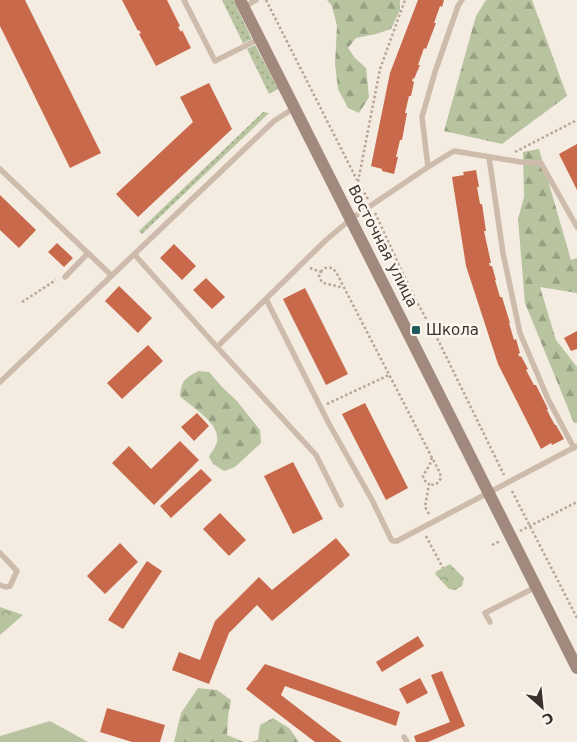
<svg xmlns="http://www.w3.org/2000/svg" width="577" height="742" font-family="'DejaVu Sans',sans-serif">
<defs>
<pattern id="grass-dots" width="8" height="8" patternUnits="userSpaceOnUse" patternTransform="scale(1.25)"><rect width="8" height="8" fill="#b8c4a0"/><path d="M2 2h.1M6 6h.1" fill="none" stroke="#97a083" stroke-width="1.8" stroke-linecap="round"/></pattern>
<pattern id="forest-firs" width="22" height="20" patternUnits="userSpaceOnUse" patternTransform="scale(1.25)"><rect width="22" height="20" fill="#b8c4a0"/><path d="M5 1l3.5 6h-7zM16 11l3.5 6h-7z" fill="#97a083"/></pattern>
<pattern id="park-crowns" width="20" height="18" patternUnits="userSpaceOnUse" patternTransform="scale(1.25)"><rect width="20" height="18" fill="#b8c4a0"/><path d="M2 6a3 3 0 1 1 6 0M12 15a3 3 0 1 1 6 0" fill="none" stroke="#97a083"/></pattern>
</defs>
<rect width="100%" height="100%" fill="#f4ebe1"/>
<path fill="url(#grass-dots)" d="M222 0H233L252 39 243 43Z
M255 45 278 89 269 94 247 49Z
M263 112 269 113 142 234 139 231Z"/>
<path fill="url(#forest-firs)" d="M327 0H400V10L391 29 376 34 356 38 348 48 355 58 366 68 369 97 359 113 348 108 338 89 335 64 337 26 332 6Z
M486 0H532L567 96 502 144 444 131 476 16Z
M539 149 571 260 577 258V293L540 287 556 340 577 367V423H574L525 303 518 219 524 197 523 152Z
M199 371 209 372 222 387 237 401 260 430 261 443 235 467 224 471 213 464 209 457C211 452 216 447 217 442 221 423 192 408 180 396 182 381 184 378 199 371Z
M198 688 217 690 231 700 228 717 227 735 244 742H174L181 713Z
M273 718 289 728 299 742H251L258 740 260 725Z"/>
<path fill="url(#park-crowns)" d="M450 564 464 578 462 586 455 590 449 589 435 574 437 571Z
M0 607 23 615 0 635Z"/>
<path fill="#b8c4a0" d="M50 721 88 742H0V736Z"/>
<path fill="#c8694b" d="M0 0H25L101 153 70 168 0 26Z
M122 0H167L180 26 178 27 181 32 182 30 191 48 156 66 139 34 141 33 139 30 138 31Z
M418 0H444L442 7 440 6 434 23H436L426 49 424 48 418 65H420L414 79 413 78 412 81 414 82 411 96H409L405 113H407L402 140H400L396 157H398L394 174 382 171V169L371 166 390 73Z
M209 83 232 129 138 217 116 194 193 122 180 97Z
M577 144V190L559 154Z
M476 170 479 187H477L480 204H482L486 231H484L491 263H489L490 266H492L496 280H495L500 297H502L510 323H509L514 340 516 339 520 353 518 354 520 357 521 356 528 369 526 370 534 385H536L548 409 547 410 551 418 555 425H556L564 439 552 445 551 443 541 449 498 364 466 266 452 177 464 175 463 172Z
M0 195 36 230 19 248 0 230Z
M57 243 73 258 64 267 48 252Z
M174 244 196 266 182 280 160 258Z
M206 278 225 297 212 309 193 290Z
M119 286 152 318 138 333 105 301Z
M305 288 348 374 326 385 283 299Z
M577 331V349L571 351 564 338Z
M148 345 163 361 122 399 107 383Z
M365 403 408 488 386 500 342 414Z
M197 413 209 426 194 441 181 427Z
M180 441 199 460 154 505 112 463 129 446 151 469Z
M293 462 323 519 293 534 264 476Z
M201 469 212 480 171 518 160 506Z
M220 513 246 540 229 556 203 529Z
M336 538 350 555 272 621 257 605 229 633 209 684 172 670 179 652 200 660 215 621 259 577 272 590Z
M120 543 138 562 105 594 87 576Z
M147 561 162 571 123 629 108 620Z
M418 636 424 646 382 672 376 662Z
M265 664 400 712 396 726 285 686 281 695 342 742H315L246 689Z
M442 671 465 726 428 742H416L414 736 450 722 431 675Z
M420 678 428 693 407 704 399 689Z
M107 708 165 725 160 742H132L100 732Z"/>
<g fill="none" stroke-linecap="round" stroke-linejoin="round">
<path stroke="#b9a596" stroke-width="2.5" stroke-dasharray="2.5 2.5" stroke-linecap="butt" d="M266 0 357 180
M515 152 577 120
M368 199 358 182 380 69 405 0
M375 213 411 291 439 342 504 475
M310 268 321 272 319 275 320 279 323 283 337 286 343 288
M321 272C323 268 327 267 332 268L336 272 440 473 441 478C438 483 436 486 429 484
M22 302 56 280
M327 404 389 375
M512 491 577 618
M429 514 425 507 429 484 424 480 423 476 430 464 432 457
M520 531 577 502
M426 536 443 568
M492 545 500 541"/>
<path stroke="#cdbbac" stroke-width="5.5" d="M184 0 215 61 259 39
M244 7 256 0
M489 157 503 253 520 333 548 399 574 448
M428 167 422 117 435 72 458 6 462 0
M0 169 111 275
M134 254 217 347 326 240 351 219 428 167 454 151 521 162 541 163 577 227
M65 277 88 253
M266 299 328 422 372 500 391 539 393 541H397L577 446
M217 347 316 455 341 505
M0 382 274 121 294 108
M0 553 17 571 10 586 6 587 0 585
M490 622 485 613 536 587
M404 737 407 742"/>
<path stroke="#a18a7d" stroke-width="12" d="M240 0 577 668"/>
</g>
<rect fill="#1f5a5e" stroke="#fbf5ee" stroke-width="2" x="411" y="325" width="10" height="10" rx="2.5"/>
<g text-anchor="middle" stroke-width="5" stroke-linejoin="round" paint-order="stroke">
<g font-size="15" fill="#3b302b" stroke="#fbf5ee">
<text transform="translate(383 246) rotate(63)" y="5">Восточная улица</text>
</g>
<g font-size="15" fill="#3b302b" stroke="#fbf5ee" text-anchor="start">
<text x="426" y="335">Школа</text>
</g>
</g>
<g transform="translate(542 707) rotate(153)" stroke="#fbf5ee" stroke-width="4" paint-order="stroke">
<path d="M0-4L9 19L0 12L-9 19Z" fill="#3b302b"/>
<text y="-8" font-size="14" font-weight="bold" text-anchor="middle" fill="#3b302b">С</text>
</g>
</svg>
